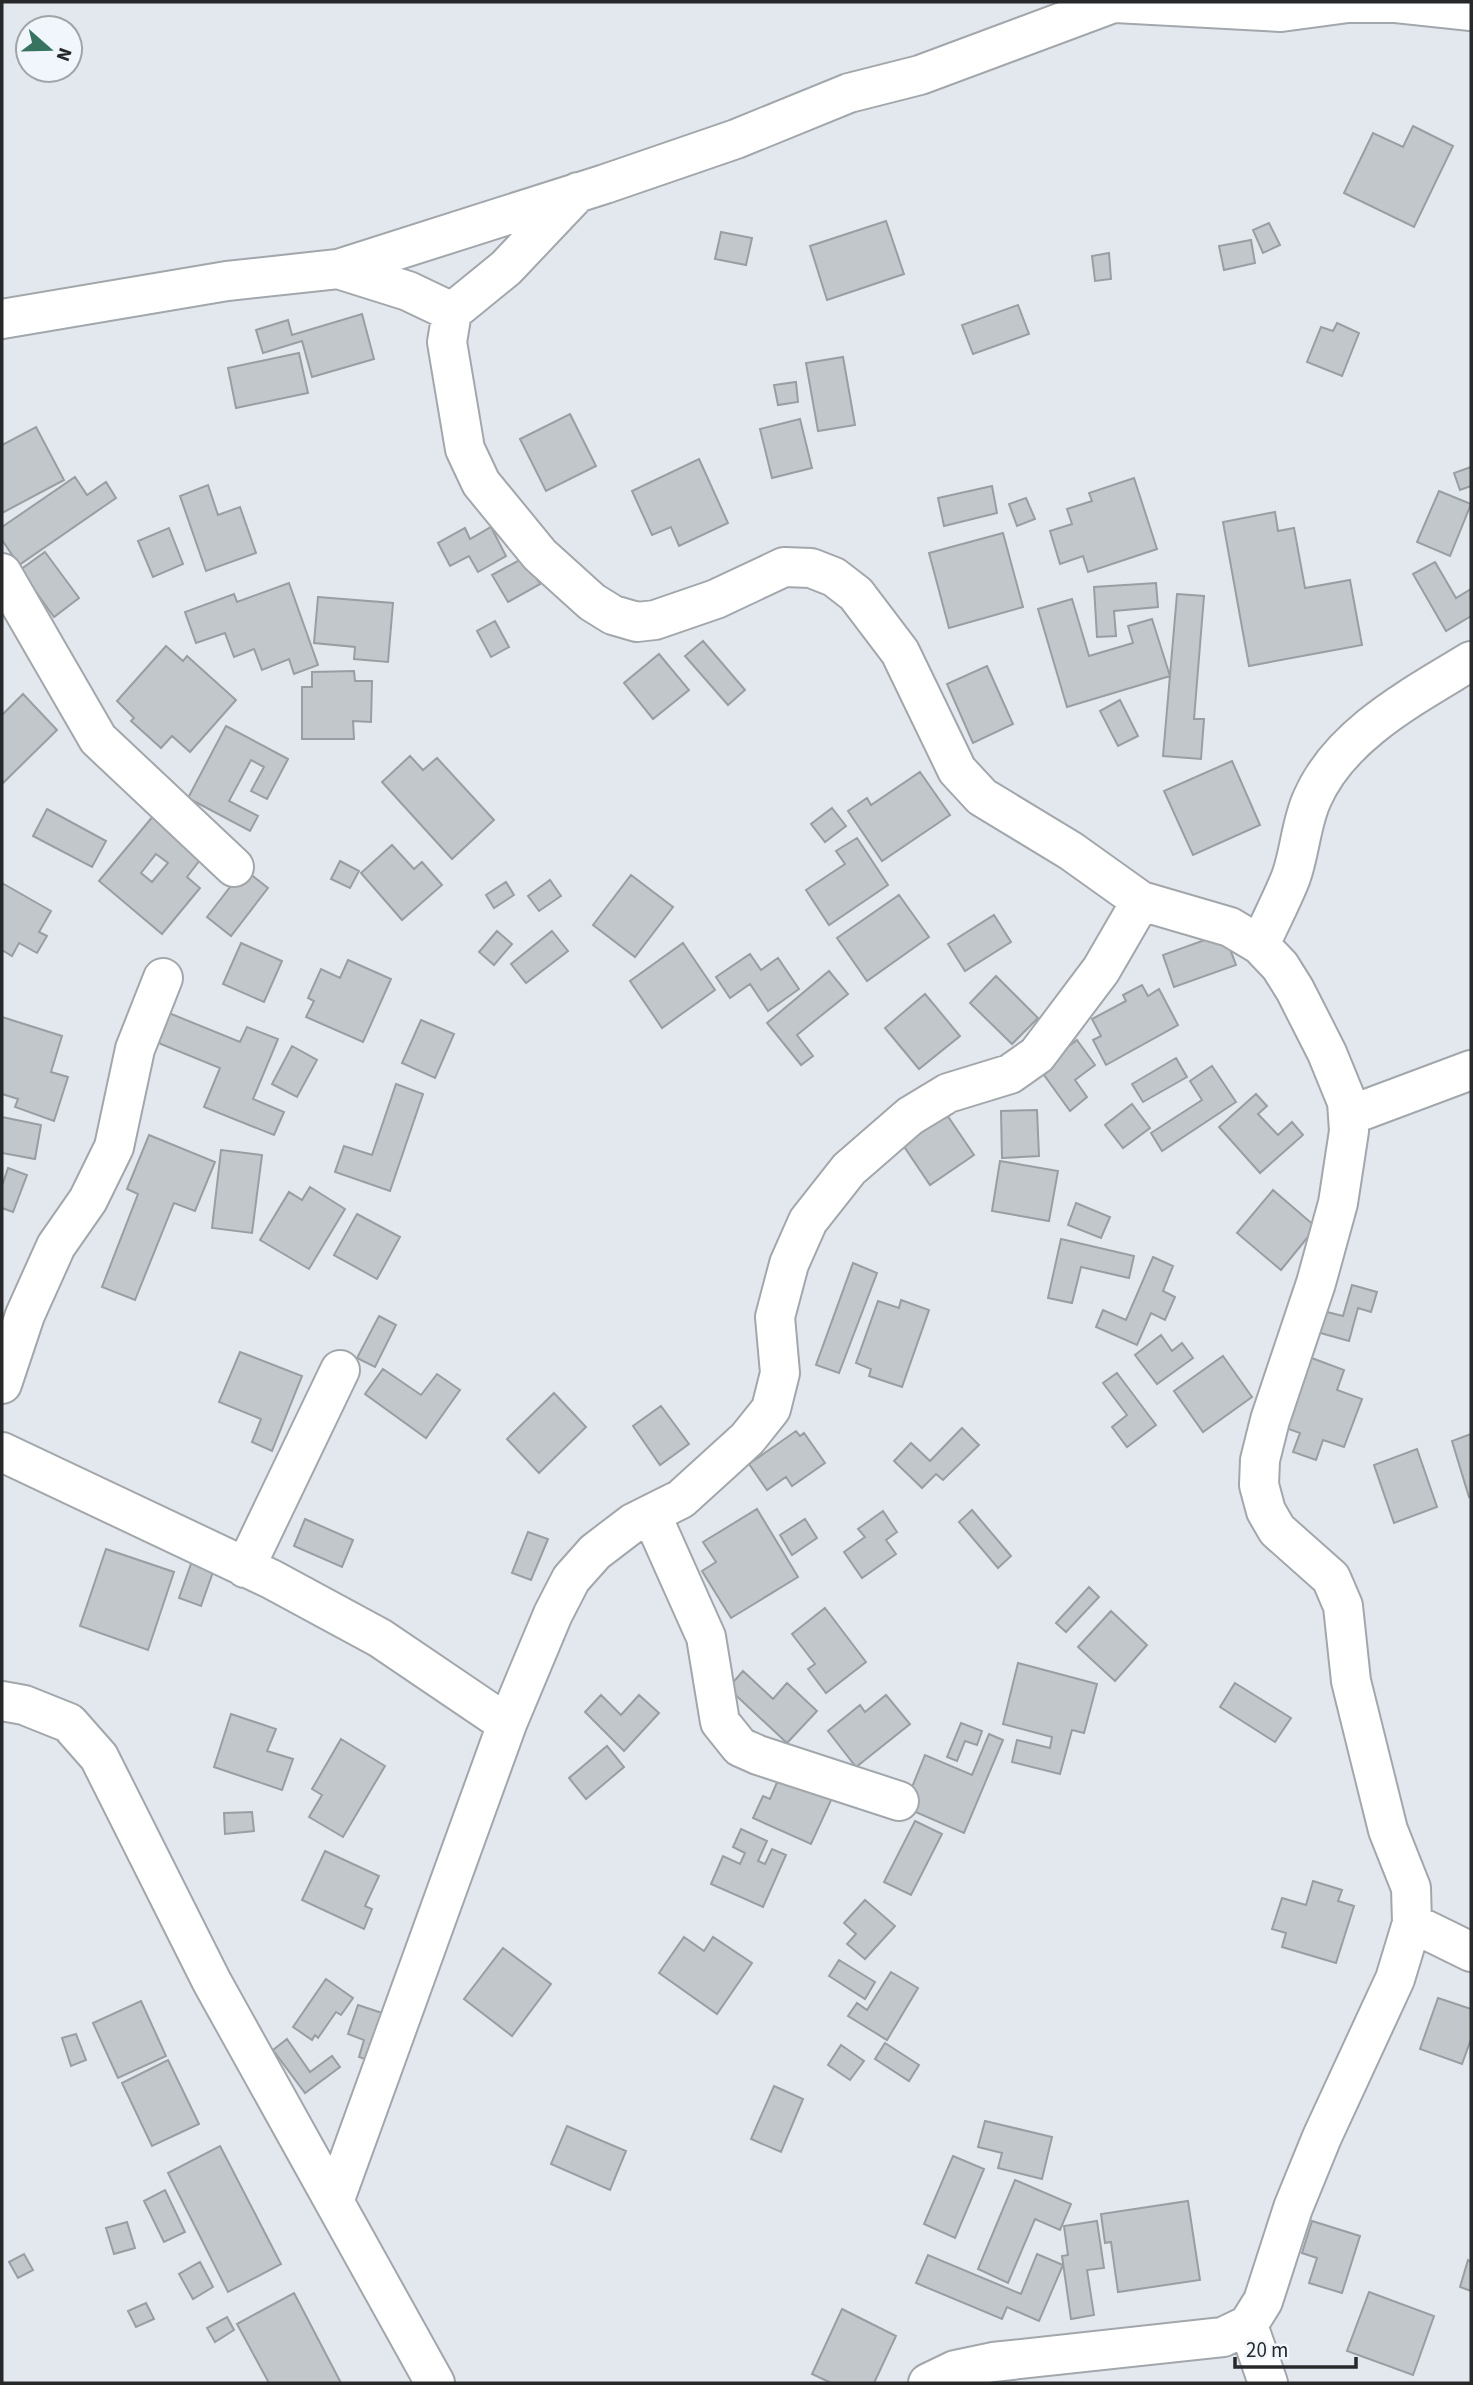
<svg xmlns="http://www.w3.org/2000/svg" width="1473" height="2385" font-family="'Source Sans 3',sans-serif">
<rect width="100%" height="100%" fill="#e3e8ee"/>
<path fill="#c2c7cc" stroke="#999ea3" stroke-width="2" fill-rule="evenodd" d="M1413 126 1453 146 1414 227 1344 193 1373 133 1403 147Z
M886 221 904 274 827 300 810 246Z
M1269 223 1280 245 1263 253 1253 230Z
M721 232 752 238 746 265 715 259Z
M1251 240 1255 263 1224 270 1219 246Z
M1109 253 1111 279 1095 281 1092 256Z
M1018 305 1029 334 973 354 962 325Z
M362 314 374 359 312 377 302 341 263 353 256 330 288 320 292 335Z
M1337 323 1359 333 1342 376 1307 362 1321 327 1333 331Z
M299 353 308 393 236 408 228 368Z
M843 357 855 425 818 431 806 363Z
M796 382 798 402 778 405 774 385Z
M570 414 596 466 546 491 520 439Z
M800 419 812 468 772 478 760 429Z
M36 427 64 480 2 513V445Z
M699 459 728 523 679 546 671 527 652 535 632 491Z
M1471 467V486L1460 490 1454 473Z
M75 477 87 495 106 482 116 498 19 565 2 540V527Z
M1134 478 1157 549 1088 572 1083 556 1060 564 1050 531 1072 524 1067 509 1092 501 1089 493Z
M208 485 218 515 240 507 256 553 206 571 180 496Z
M992 486 997 513 944 526 938 498Z
M1439 491 1471 504 1450 556 1417 542Z
M1026 498 1035 519 1017 526 1009 504Z
M1275 512 1278 531 1294 528 1305 588 1350 580 1362 645 1249 666 1223 522Z
M491 527 506 556 478 572 469 556 450 566 438 543 465 528 470 539Z
M169 528 183 564 153 577 138 541Z
M1003 533 1023 607 949 628 929 553Z
M45 552 79 598 54 617 20 570Z
M525 557 540 584 508 602 492 575Z
M1435 562 1456 598 1471 589V616L1446 631 1413 574Z
M289 583 318 665 294 674 289 659 262 670 254 649 234 657 225 633 196 643 185 612 234 594 237 602Z
M1156 583 1158 607 1114 611 1116 636 1097 637 1094 587Z
M1177 594 1204 596 1194 719H1204L1201 759 1163 756Z
M318 597 393 603 388 662 354 659 355 647 314 643Z
M1072 599 1089 656 1133 643 1128 626 1152 619 1170 676 1067 707 1038 609Z
M495 621 509 647 491 657 477 631Z
M703 641 745 690 728 705 685 656Z
M166 646 183 661 187 656 236 700 190 752 172 736 161 748 131 721 134 718 117 701Z
M659 654 689 690 653 719 624 683Z
M987 666 1013 724 973 743 947 684Z
M354 671 355 681H372L371 722 353 721 354 739H302V687H312V672Z
M23 694 57 730 2 784V715Z
M1120 700 1138 736 1118 746 1100 711Z
M226 726 288 759 267 799 251 791 264 767 251 760 229 801 258 816 250 831 188 798Z
M410 756 423 770 437 758 494 820 452 859 382 782Z
M1232 761 1260 825 1193 855 1164 791Z
M920 772 950 815 882 861 848 811 867 798 871 805Z
M832 808 846 826 825 842 811 824Z
M47 809 106 841 92 867 33 836Z
M154 815 203 856 187 877 200 888 162 934 99 881ZM156 854 168 863 152 882 141 873Z
M857 838 888 885 829 925 806 890 845 864 836 851Z
M392 845 414 869 422 862 442 885 402 920 361 873Z
M340 861 359 871 350 888 331 879Z
M244 869 268 888 231 936 207 917Z
M631 875 673 907 635 957 593 925Z
M550 880 561 896 539 911 528 896Z
M506 882 514 895 494 908 486 895Z
M2 883 51 911 39 932 47 936 37 953 19 943 12 956 2 950Z
M899 895 929 937 867 981 837 938Z
M994 915 1011 942 965 971 948 944Z
M497 931 512 944 494 965 479 952Z
M552 931 568 951 526 983 511 964Z
M1224 933 1236 965 1174 987 1163 955Z
M241 943 282 961 264 1002 223 984Z
M683 943 715 990 662 1028 630 981Z
M750 954 761 970 778 958 799 989 768 1011 750 984 730 998 716 977Z
M348 960 391 979 363 1042 306 1017 314 1001 308 998 321 969 340 978Z
M829 971 848 994 797 1035 813 1056 801 1065 767 1023Z
M996 976 1038 1018 1012 1044 970 1003Z
M1142 985 1148 996 1159 989 1178 1025 1106 1065 1093 1040 1101 1036 1092 1019 1126 1001 1123 995Z
M925 994 960 1036 919 1069 885 1028Z
M164 1011 240 1042 247 1027 278 1039 253 1099 284 1112 274 1135 204 1107 220 1068 151 1040Z
M2 1017 62 1036 51 1072 68 1077 54 1121 15 1107 18 1099 2 1094Z
M421 1020 454 1034 435 1078 402 1063Z
M1077 1040 1095 1065 1075 1080 1087 1097 1070 1111 1039 1068Z
M292 1046 317 1060 297 1097 272 1084Z
M1176 1058 1187 1077 1143 1102 1132 1084Z
M1212 1066 1236 1102 1162 1151 1151 1133 1202 1100 1190 1081Z
M396 1084 423 1094 390 1191 335 1172 344 1146 372 1155Z
M1256 1094 1267 1106 1258 1114 1278 1135 1292 1122 1303 1135 1260 1173 1219 1127Z
M1132 1104 1150 1128 1123 1148 1105 1125Z
M1037 1110 1039 1156 1002 1158 1001 1111Z
M947 1115 974 1155 930 1185 903 1145Z
M2 1117 41 1125 35 1159 2 1153Z
M149 1135 215 1162 195 1211 174 1203 135 1300 102 1287 138 1194 127 1189Z
M221 1150 262 1155 252 1233 212 1228Z
M1000 1161 1058 1171 1049 1221 992 1211Z
M8 1168 27 1175 13 1212 2 1208V1186Z
M310 1187 345 1209 309 1269 260 1240 289 1192 302 1200Z
M1273 1190 1316 1227 1281 1270 1237 1233Z
M1076 1203 1110 1217 1101 1238 1068 1225Z
M357 1214 400 1237 377 1279 334 1255Z
M1061 1239 1134 1256 1129 1278 1081 1267 1072 1303 1048 1298Z
M1153 1257 1173 1266 1163 1291 1175 1297 1165 1320 1151 1313 1137 1345 1096 1327 1103 1310 1126 1320Z
M853 1263 877 1273 839 1373 816 1365Z
M1352 1285 1377 1292 1371 1312 1358 1308 1349 1341 1317 1332 1323 1311 1343 1316Z
M901 1300 929 1310 902 1387 869 1376 871 1369 856 1363 878 1301 899 1308Z
M379 1316 396 1325 375 1367 357 1358Z
M1161 1335 1172 1351 1182 1343 1193 1358 1157 1384 1135 1355Z
M240 1352 302 1376 272 1451 252 1442 261 1419 219 1402Z
M1223 1356 1252 1397 1203 1432 1174 1391Z
M1309 1357 1344 1370 1337 1390 1362 1399 1344 1447 1323 1440 1316 1460 1293 1452 1300 1433 1283 1427Z
M383 1369 421 1395 437 1374 460 1390 426 1438 365 1394Z
M1117 1373 1156 1425 1127 1447 1112 1427 1127 1415 1103 1383Z
M554 1393 586 1427 539 1473 507 1439Z
M661 1406 689 1444 660 1465 633 1426Z
M962 1428 979 1445 943 1480 936 1474 922 1488 894 1461 911 1443 930 1461Z
M796 1431 800 1436 804 1433 825 1463 792 1486 786 1477 767 1490 749 1464Z
M1471 1434V1496L1469 1497 1452 1441Z
M1417 1449 1437 1507 1394 1523 1374 1465Z
M757 1509 798 1577 731 1618 702 1571 716 1562 703 1542Z
M972 1510 1011 1556 998 1568 959 1522Z
M883 1511 897 1532 886 1540 896 1554 862 1578 844 1552 865 1537 858 1529Z
M305 1519 353 1540 342 1567 294 1546Z
M805 1519 817 1538 792 1555 780 1535Z
M528 1532 548 1539 531 1580 512 1573Z
M106 1549 174 1572 148 1650 80 1626Z
M192 1561 214 1569 201 1606 179 1598Z
M1089 1587 1099 1597 1066 1632 1056 1623Z
M825 1608 866 1662 826 1693 808 1669 815 1664 792 1634Z
M1111 1611 1147 1645 1115 1681 1078 1647Z
M1018 1663 1097 1684 1084 1733 1072 1730 1060 1774 1012 1762 1017 1740 1050 1748 1052 1737 1003 1724Z
M743 1671 773 1699 787 1683 817 1711 787 1743 728 1688Z
M1235 1683 1291 1718 1275 1742 1220 1707Z
M601 1695 621 1715 639 1695 659 1713 624 1751 585 1712Z
M886 1695 910 1724 856 1767 828 1731 860 1705 865 1712Z
M231 1714 276 1729 267 1751 293 1759 282 1790 214 1767Z
M961 1723 982 1731 977 1745 965 1741 957 1761 947 1757Z
M989 1734 1003 1740 964 1833 904 1807 925 1755 972 1775Z
M341 1739 385 1766 343 1837 309 1817 322 1795 312 1789Z
M607 1746 624 1767 586 1799 569 1778Z
M778 1780 833 1796 811 1844 753 1818 763 1796 770 1799Z
M252 1812 254 1831 225 1834 224 1813Z
M915 1821 942 1834 911 1895 884 1882Z
M741 1829 767 1841 758 1861 765 1864 772 1849 786 1855 763 1907 711 1884 723 1856 740 1864 745 1853 733 1847Z
M325 1851 379 1876 365 1906 372 1909 364 1929 302 1900Z
M1313 1881 1342 1890 1338 1901 1354 1906 1336 1963 1282 1947 1286 1933 1272 1929 1282 1898 1306 1905Z
M865 1900 895 1926 865 1959 847 1944 856 1934 844 1923Z
M684 1937 704 1951 713 1937 752 1963 717 2014 659 1973Z
M503 1948 551 1984 512 2036 464 1999Z
M839 1960 875 1982 865 1999 829 1976Z
M891 1972 918 1988 887 2040 848 2016 857 2003 867 2010Z
M326 1979 353 1998 341 2015 336 2012 318 2038 315 2035 312 2040 293 2027Z
M1438 1998 1471 2009V2039L1462 2064 1420 2049Z
M141 2001 166 2056 118 2078 93 2023Z
M358 2005 385 2014 370 2061 359 2057 364 2040 348 2034Z
M76 2034 86 2060 71 2066 62 2038Z
M287 2039 310 2072 332 2056 340 2067 305 2093 273 2050Z
M885 2043 919 2065 909 2081 875 2059Z
M841 2045 864 2061 850 2080 828 2065Z
M168 2060 199 2124 152 2146 122 2083Z
M774 2086 803 2099 781 2152 751 2139Z
M985 2121 1052 2137 1042 2179 998 2168 1002 2153 978 2147Z
M567 2126 626 2151 610 2190 551 2164Z
M220 2146 281 2264 228 2292 168 2173Z
M953 2156 984 2169 955 2238 924 2224Z
M1015 2180 1071 2204 1060 2230 1035 2219 1008 2283 978 2269Z
M165 2190 185 2232 164 2242 144 2201Z
M1188 2201 1200 2280 1118 2292 1111 2242 1105 2243 1101 2214Z
M1097 2221 1104 2268 1087 2270 1094 2315 1071 2319 1062 2256 1068 2255 1064 2226Z
M1312 2221 1360 2236 1342 2293 1309 2283 1317 2258 1302 2253Z
M127 2222 135 2248 114 2254 106 2228Z
M24 2254 33 2270 18 2278 9 2262Z
M1037 2254 1063 2265 1039 2321 1007 2307 1002 2319 916 2283 928 2255 1021 2294Z
M1468 2260 1471 2262V2291L1460 2287Z
M200 2262 213 2287 193 2299 179 2274Z
M1369 2292 1434 2316 1413 2375 1347 2351Z
M294 2293 341 2383H269L237 2324Z
M146 2303 154 2319 136 2327 128 2311Z
M842 2309 896 2336 874 2383H831L812 2374Z
M227 2317 234 2330 215 2342 207 2328Z"/>
<g fill="none" stroke-linecap="round" stroke-linejoin="round">
<defs>
<path id="minor" d="M1115 3 1281 12 1348 3H1396L1471 11
M578 192 506 268 452 312 447 342 465 449 481 483 540 555 592 602 613 615 637 622 655 620 716 599 784 567 811 568 834 577 856 594 900 652 957 770 982 797 1071 851 1141 901 1230 927 1260 945 1280 966 1295 990 1327 1053 1347 1102 1349 1131 1338 1203 1316 1283 1270 1420 1260 1460 1259 1485 1266 1511 1277 1530 1331 1578 1343 1606 1351 1681 1388 1830 1411 1888 1412 1923 1395 1979 1322 2137 1293 2208 1263 2301 1248 2325 1223 2337 993 2362 955 2370 928 2383
M338 269 408 291 452 312
M2 319 227 281 338 269 605 184 736 139 849 93 920 75 1116 2
M2 573 98 739 234 867
M1260 945C1270 922 1282 900 1291 877 1300 852 1301 823 1312 799 1340 734 1414 696 1471 661
M1348 1116 1471 1070
M2 1384 25 1315 56 1246 88 1200 114 1147 135 1049 163 978
M2 1452 271 1579 380 1638 507 1724
M651 1514 706 1637 720 1722 740 1747 758 1755 899 1801
M245 1568 340 1370
M2 1701 24 1705 69 1723 99 1757 212 1982 435 2383
M1412 1923 1471 1952
M335 2199 507 1724 553 1614 571 1579 595 1552 633 1523 681 1499 747 1439 771 1409 780 1373 775 1317 789 1264 808 1221 849 1169 910 1116 948 1093 1010 1074 1037 1055 1101 970 1141 901
M1248 2325 1268 2383"/>
</defs>
<use href="#minor" stroke="#a2a7ac" stroke-width="42"/>
<use href="#minor" stroke="#fff" stroke-width="38"/>
</g>
<rect width="1473" height="2385" fill="none" stroke="#26282a" stroke-width="7"/>
<g transform="translate(49 49) rotate(110)"><circle r="33" fill="#f0f6fb" stroke="#9fa4a7" stroke-width="2"/>
<path d="M0-5L12 26L0 18L-12 26Z" fill="#377460"/>
<text y="-10" font-size="19" font-weight="bold" text-anchor="middle" fill="#26282a">N</text>
</g>
<path d="M1235 2357v10h121v-10" fill="none" stroke="#26282a" stroke-width="3.5"/>
<text x="1246" y="2357" font-size="21" fill="#26282a" stroke="#f0f6fb" stroke-width="5" paint-order="stroke">20 m</text>
</svg>
